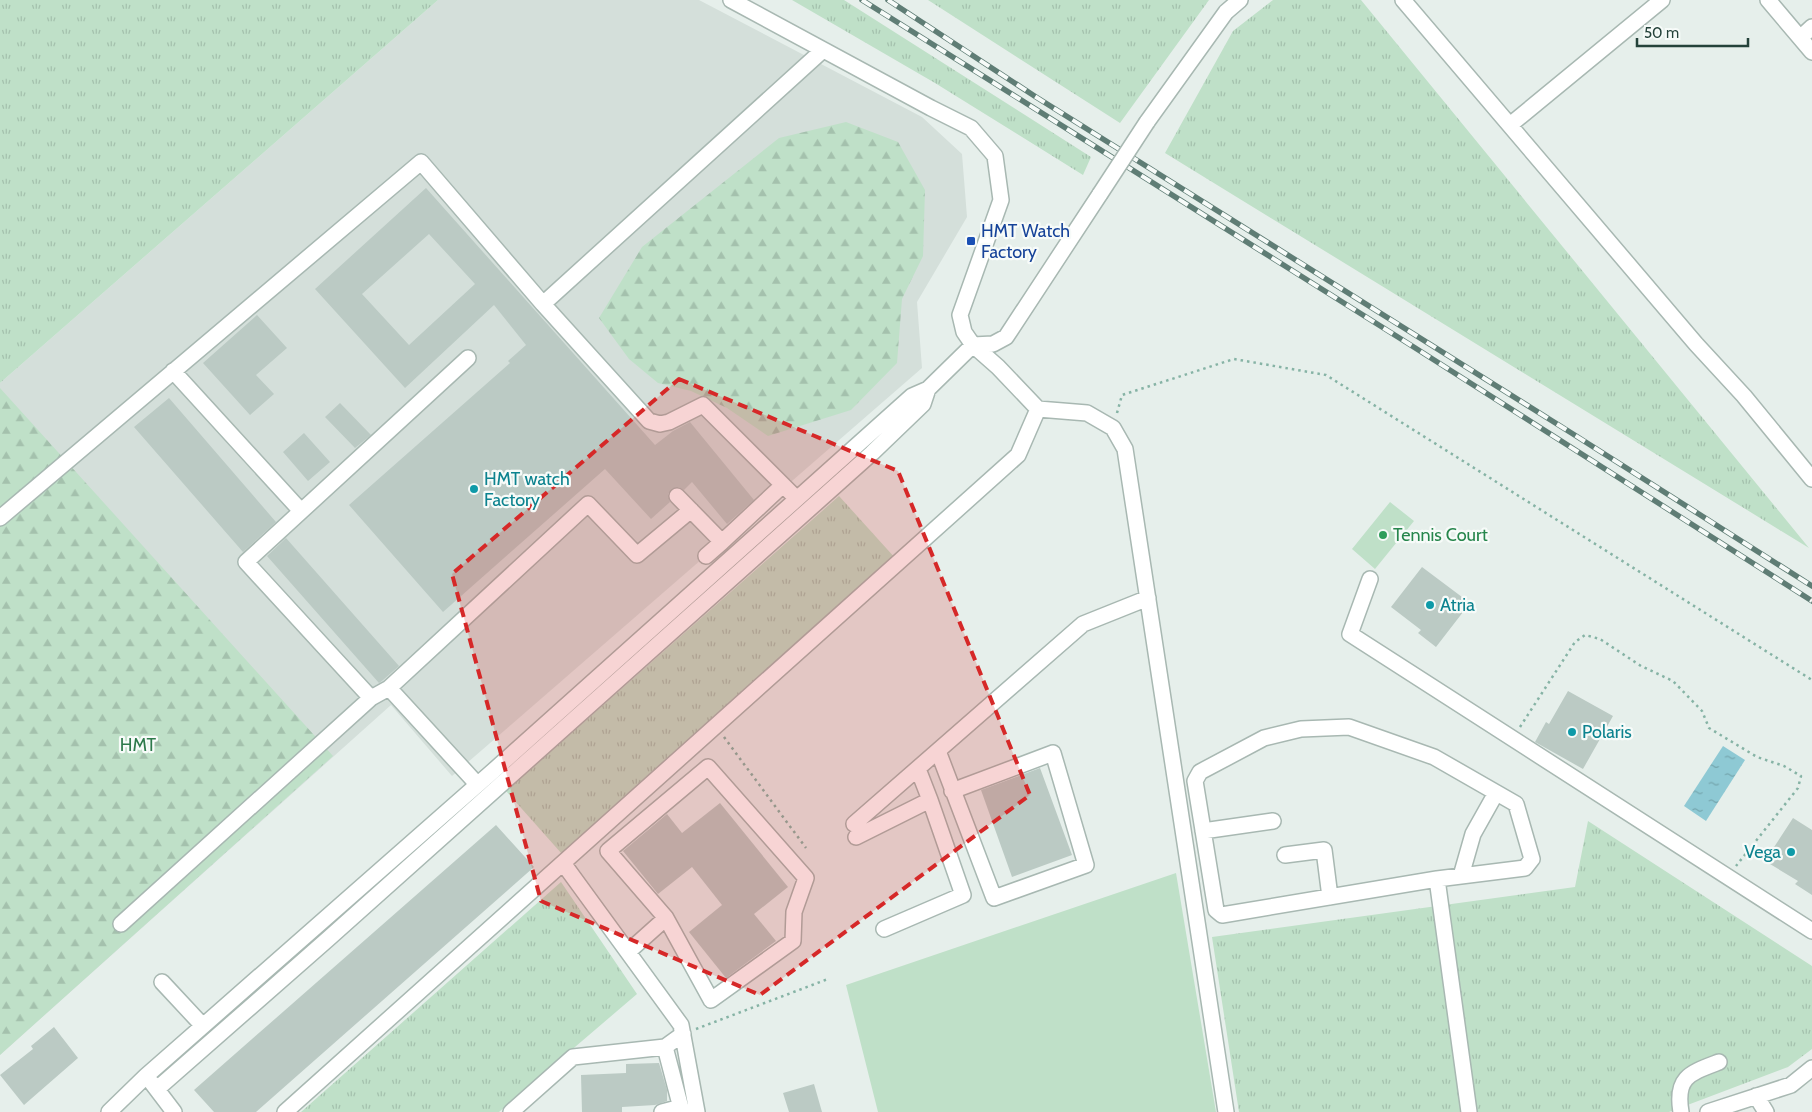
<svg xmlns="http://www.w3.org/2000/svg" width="1812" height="1112" font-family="Cabin,sans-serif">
<defs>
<pattern id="grass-tufts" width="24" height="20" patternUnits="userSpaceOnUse" patternTransform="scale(1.25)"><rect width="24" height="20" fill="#bfe0c8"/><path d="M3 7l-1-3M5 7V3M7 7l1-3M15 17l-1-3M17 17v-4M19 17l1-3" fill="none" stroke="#a4c1ad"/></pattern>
<pattern id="forest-firs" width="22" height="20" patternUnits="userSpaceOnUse" patternTransform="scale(1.25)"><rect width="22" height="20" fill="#bfe0c8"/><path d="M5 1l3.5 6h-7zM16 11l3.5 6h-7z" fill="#a4c1ad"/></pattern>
<pattern id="water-ripples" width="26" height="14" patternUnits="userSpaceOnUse" patternTransform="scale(1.25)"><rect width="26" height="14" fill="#8ec9d4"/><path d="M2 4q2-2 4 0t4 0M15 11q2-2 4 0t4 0" fill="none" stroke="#74a5ad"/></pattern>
</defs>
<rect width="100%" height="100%" fill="#e6efeb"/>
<path fill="#d4dfda" d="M438 0H699L922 117 962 154 967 217 917 302 922 368 452 776 391 705 0 1055V383Z"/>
<path fill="url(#grass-tufts)" d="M0 0H438L0 383Z
M792 0H844L1091 157 1083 175 935 83Z
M928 0H1209L1120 123Z
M1273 0H1361L1809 548 1165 153 1233 31Z
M839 496 896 559 562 854 506 791Z
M1588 821 1812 966V1049L1788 1067 1669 1112H1239L1212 937 1575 887Z
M561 882 637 994 499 1112H301Z"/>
<path fill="url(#forest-firs)" d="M846 122 898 142 925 190 923 256 902 299 897 363 851 410 768 436 727 408 691 391 658 383 629 359 599 318 642 247 779 138Z
M0 388 333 756 0 1055Z"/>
<path fill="#bfe0c8" d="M1390 502 1414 521 1375 569 1352 549Z
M1176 873 1216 1112H878L846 985Z"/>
<path fill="url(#water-ripples)" d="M1723 746 1745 760 1706 821 1684 806Z"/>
<path fill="#bbcac4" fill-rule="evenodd" d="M426 188 655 445 673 431 690 422 754 500 727 524 692 482 684 490 679 487 671 489 668 494 670 502 651 519 605 469 443 612 349 505 510 363 508 361 526 345 494 305 405 388 315 289ZM429 234 475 284 409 345 362 294Z
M257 315 287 348 256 375 274 394 250 415 203 363Z
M169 398 276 522 243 552 134 427Z
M340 403 371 435 355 448 325 417Z
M304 433 330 462 308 481 283 452Z
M286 538 399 666 383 680 379 683 267 556Z
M1422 567 1470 603 1436 647 1418 633 1421 630 1391 607Z
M1568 691 1613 716 1583 769 1535 742 1546 722 1549 724Z
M1040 768 1072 855 1012 877 981 790Z
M720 803 788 887 754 914 776 941 726 978 689 932 722 905 692 867 658 894 623 851 667 814 682 833Z
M1793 818 1812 830V895L1795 884 1798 881 1765 861Z
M496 825 534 867 256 1112H214L194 1090Z
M54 1027 78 1058 24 1105 0 1075 33 1049 31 1046Z
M659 1063 667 1090V1101L655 1105 622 1107V1112H582L581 1075 626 1073V1064Z
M814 1084 822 1112H789L783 1093Z"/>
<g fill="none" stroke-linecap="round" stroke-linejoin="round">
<defs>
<path id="minor" d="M731 0 931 108 971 128 995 156 1001 200 960 315 964 332 973 345 993 344 1006 337 1100 194
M1403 0 1696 344 1744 396 1812 479
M1768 0 1812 52
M1800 38 1812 27
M1147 122 1226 12 1240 0
M1510 125 1662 0
M543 304 823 50
M468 358 246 562 371 698 389 688 477 784
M173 371 301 511
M677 496 722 542 783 485
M0 518 421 162 543 304 649 421 660 424 669 422 703 405 797 499
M706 556 722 542
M1370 579 1350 634 1812 931
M389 688 588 504 637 555 691 510
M1349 727 1434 757 1516 804 1532 859 1525 868 1437 879 1222 915 1216 910 1195 781 1200 772 1264 738 1301 729Z
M938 751 994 898 1086 865 1053 753 952 791
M708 767 806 878 794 912 793 941 711 1000 666 918 608 851Z
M854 824 1083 624 1148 598
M1203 831 1273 821
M856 837 930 800 918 769
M1285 855 1324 850 1330 897
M563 863 681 1025 697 1112
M1461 876 1473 834 1496 793
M1437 879 1469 1112
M121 924 371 698
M884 929 963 895 930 800
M628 952 666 918
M162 982 203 1026
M665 1047 682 1112
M152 1083 174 1112
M157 1089 328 939 872 453 923 404 928 389
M1756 1096 1766 1112
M109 1112 146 1076 492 772 912 396 928 389 973 345 998 367 1038 409 1087 413 1113 428 1125 449 1226 1112
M285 1112 1018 455 1038 409
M511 1112 573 1057 665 1047 683 1034
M662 1112 681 1107
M1681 1112C1675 1077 1690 1073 1719 1062
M1708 1112 1791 1085 1812 1068"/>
</defs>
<use href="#minor" stroke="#a8b8b2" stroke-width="18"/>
<path stroke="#86b3a5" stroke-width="2.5" stroke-dasharray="2.5 4" stroke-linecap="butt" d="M1117 413 1122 395 1234 359 1326 375 1812 680
M1520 727 1575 642 1585 635 1600 639 1641 666 1673 681 1702 711 1709 728 1757 757 1784 766 1801 776 1798 788 1736 866
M724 737 806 848
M696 1029 828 979"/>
<use href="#minor" stroke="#fff" stroke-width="15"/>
<defs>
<path id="rail" d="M862 0 1409 344 1812 601
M888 0 1036 97 1573 434 1812 586"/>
</defs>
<use href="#rail" stroke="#5f7d75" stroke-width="5.5"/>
<use href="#rail" stroke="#f7fbf9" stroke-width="4" stroke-dasharray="11" stroke-linecap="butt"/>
<defs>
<path id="minor-bridge" d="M1100 194 1147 122"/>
</defs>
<use href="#minor-bridge" stroke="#a8b8b2" stroke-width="18" stroke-linecap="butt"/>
<use href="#minor-bridge" stroke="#fff" stroke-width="15"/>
</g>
<path fill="#d62828" fill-opacity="0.2" stroke="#d62828" stroke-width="4" stroke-dasharray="10 6" stroke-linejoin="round" d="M679 379 898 471 1030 795 760 995 541 901 452 574Z"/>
<rect fill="#1a4fb4" stroke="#f7fbf9" stroke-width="2" x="966" y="236" width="10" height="10" rx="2.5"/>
<g fill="#0f9aa8" stroke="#f7fbf9" stroke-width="2">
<circle cx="474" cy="489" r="5"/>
<circle cx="1430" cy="605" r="5"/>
<circle cx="1572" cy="732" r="5"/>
<circle cx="1791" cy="852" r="5"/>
</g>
<circle fill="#2e9e5b" stroke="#f7fbf9" stroke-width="2" cx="1383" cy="535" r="5"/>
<g text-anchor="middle" stroke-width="4.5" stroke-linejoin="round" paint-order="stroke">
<g font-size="18" fill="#164399" stroke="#f7fbf9" text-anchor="start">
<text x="981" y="237">HMT Watch<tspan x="981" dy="21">Factory</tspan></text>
</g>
<g font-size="18" fill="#0d838f" stroke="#f7fbf9" text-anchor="start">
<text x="484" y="485">HMT watch<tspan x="484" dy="21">Factory</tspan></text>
<text x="1440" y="611">Atria</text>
<text x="1582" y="738">Polaris</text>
<text x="1781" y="858" text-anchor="end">Vega</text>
</g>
<g font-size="18" fill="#27864d" stroke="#f7fbf9" text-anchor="start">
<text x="1393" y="541">Tennis Court</text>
</g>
<g font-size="18" fill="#2d7a4b" stroke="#f7fbf9">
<text x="138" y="751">HMT</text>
</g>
</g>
<path d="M1637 38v8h111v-8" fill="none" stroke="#24423a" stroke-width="2.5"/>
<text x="1644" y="38" font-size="15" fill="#24423a" stroke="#f7fbf9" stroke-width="4" paint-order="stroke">50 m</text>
</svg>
